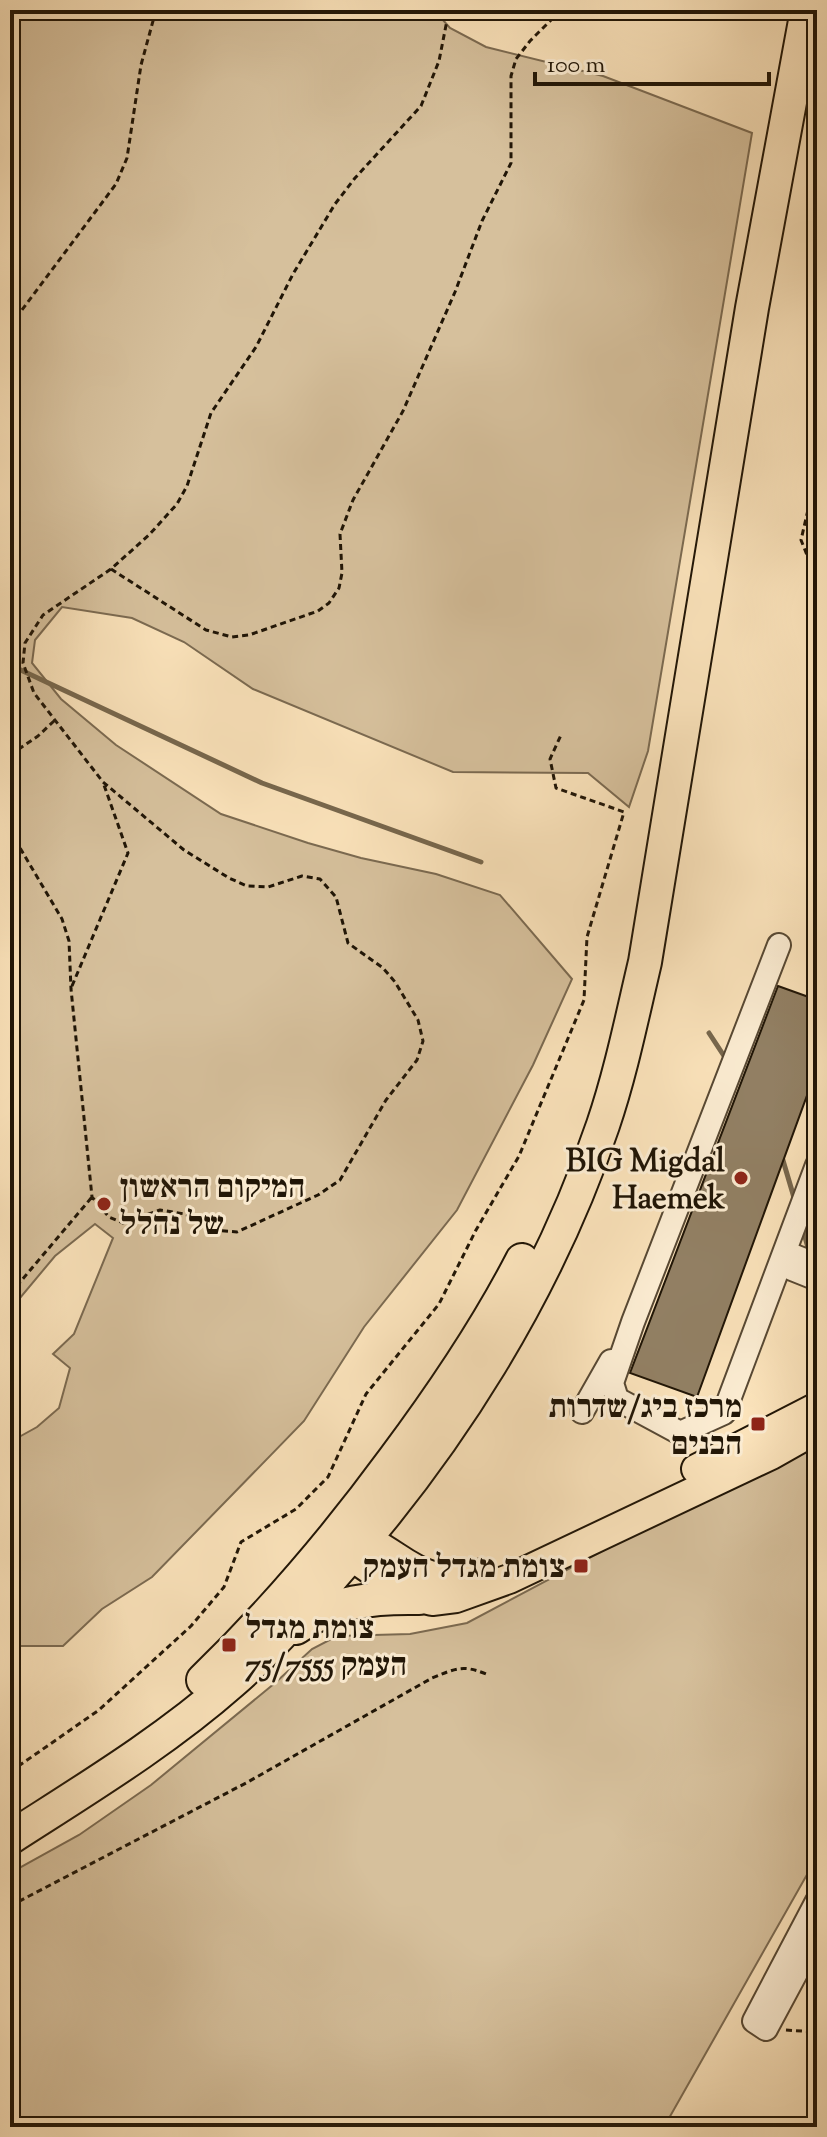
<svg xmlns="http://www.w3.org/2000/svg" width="827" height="2137" font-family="'Sorts Mill Goudy','Frank Ruhl Libre',serif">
<rect width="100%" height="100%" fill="#fbe3bb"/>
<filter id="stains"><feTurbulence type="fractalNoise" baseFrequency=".0025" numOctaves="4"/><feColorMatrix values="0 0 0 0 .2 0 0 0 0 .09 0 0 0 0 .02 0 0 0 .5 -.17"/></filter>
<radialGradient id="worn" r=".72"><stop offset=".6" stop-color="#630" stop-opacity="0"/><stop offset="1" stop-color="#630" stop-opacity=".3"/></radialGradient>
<path fill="#d6c09c" stroke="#7b6a51" stroke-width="2" d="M10 10H434L450 28 486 47 603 76 752 133 648 751 629 807 588 773 453 772 253 689 184 642 132 618 62 607 35 640 32 663 61 699 116 745 221 814 308 843 361 858 436 874 500 895 572 979 533 1065 457 1210 364 1327 304 1421 152 1577 102 1609 63 1646H10V1442L37 1427 59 1408 70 1368 53 1354 74 1334 113 1238 95 1224 55 1256 10 1310Z
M817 1437V1857L664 2127H10V1873L79 1835 151 1785 275 1683 312 1649 337 1636 410 1634 467 1623Z"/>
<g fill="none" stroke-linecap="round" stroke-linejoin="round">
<path stroke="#77674d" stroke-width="5" d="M10 665 262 783 481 862
M709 1033 726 1059
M782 1157 795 1201
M802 1226 810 1255"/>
</g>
<path fill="#928064" stroke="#201506" stroke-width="2" d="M778 986 817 1000V1068L697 1397 630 1373Z"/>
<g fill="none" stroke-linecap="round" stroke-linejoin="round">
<defs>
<path id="minor" d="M779 945 633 1322 612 1383 617 1399 680 1433 724 1413 817 1165
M817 1265 792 1255 784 1260 792 1269 817 1279
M582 1412 611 1361
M817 1901 754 2021 766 2029 817 1934"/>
<path id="major" d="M696 1469 817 1407
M345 1532C402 1546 414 1594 482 1573
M342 1536 351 1556 407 1595 432 1601 456 1598 509 1579 771 1455 817 1429"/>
<path id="highway" d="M296 1628C332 1601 374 1597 419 1598
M203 1680C273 1612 336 1538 394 1459 441 1396 486 1330 522 1260
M10 1838C86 1789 164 1742 232 1682 268 1651 300 1613 332 1577 449 1446 546 1293 603 1125 621 1072 632 1017 645 962L752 308 807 10"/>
</defs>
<use href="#minor" stroke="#574833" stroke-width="26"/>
<use href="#major" stroke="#201506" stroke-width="32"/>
<use href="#highway" stroke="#201506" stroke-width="36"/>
<path stroke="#201506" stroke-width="3" stroke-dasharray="6 4" stroke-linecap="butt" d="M10 326 116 184 127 158 141 65 156 10
M817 471 801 540 817 580
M111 569 206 630 232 637 249 635 318 611 329 603 339 588 342 573 340 534 353 500 403 411 455 292 482 221 511 163V76L516 59 530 41 561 10
M10 755 38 736 54 721
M10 831 62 919 69 941 71 989 92 1197 109 1217 123 1223 160 1210 185 1214 211 1230 237 1232 318 1195 340 1180 386 1100 417 1060 423 1041 418 1020 395 982 383 968 348 943 336 897 320 879 302 876 268 887 247 886 229 878 184 850 103 782 34 693 23 663 25 643 43 615 111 569 149 535 177 504 187 486 211 413 256 347 293 274 335 204 355 178 421 106 439 61 449 10
M72 986 128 853 104 785
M10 1294 92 1197
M10 1772 99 1710 191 1626 224 1587 241 1542 296 1509 328 1477 366 1394 439 1304 476 1230 519 1156 584 1000 587 937 624 812 556 788 550 759 561 735
M10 1906 246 1783 432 1678C455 1669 462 1664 486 1674
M786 2030 817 2032"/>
<use href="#minor" stroke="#fcedd3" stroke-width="22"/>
<use href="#major" stroke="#fbe3bb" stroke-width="28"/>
<use href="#highway" stroke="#fbe3bb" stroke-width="32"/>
</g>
<g fill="#8f2418" stroke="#fcedd3" stroke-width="3">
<circle cx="741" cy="1178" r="8"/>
<circle cx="104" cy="1204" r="8"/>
<rect x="750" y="1416" width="16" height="16" rx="4"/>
<rect x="573" y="1558" width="16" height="16" rx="4"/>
<rect x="221" y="1637" width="16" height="16" rx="4"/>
</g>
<g text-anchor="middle" stroke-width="6" stroke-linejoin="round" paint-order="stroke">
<g font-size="32" font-weight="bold" fill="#201506" stroke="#fcedd3" text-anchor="end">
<text x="725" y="1171">BIG Migdal<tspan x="725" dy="37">Haemek</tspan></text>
<text x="120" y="1197" text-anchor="start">המיקום הראשון<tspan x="120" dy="37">של נהלל</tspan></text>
<text x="742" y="1417">מרכז ביג/שדרות<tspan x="742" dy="37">הבנים</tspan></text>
<text x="565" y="1577">צומת מגדל העמק</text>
<text x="245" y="1638" text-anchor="start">צומת מגדל<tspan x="245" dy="37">העמק 75/7555</tspan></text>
</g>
</g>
<rect width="827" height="2137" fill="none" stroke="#fbe3bb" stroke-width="40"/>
<rect x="12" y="12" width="803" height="2113" fill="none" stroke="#201506" stroke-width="4"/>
<rect x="20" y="20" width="787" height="2097" fill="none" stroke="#201506" stroke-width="2"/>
<path d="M535 72v12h234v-12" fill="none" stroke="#201506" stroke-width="4"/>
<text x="547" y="72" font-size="24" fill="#201506" stroke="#fcedd3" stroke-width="6" paint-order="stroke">100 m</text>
<rect width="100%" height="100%" filter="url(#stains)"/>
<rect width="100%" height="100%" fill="url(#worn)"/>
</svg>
